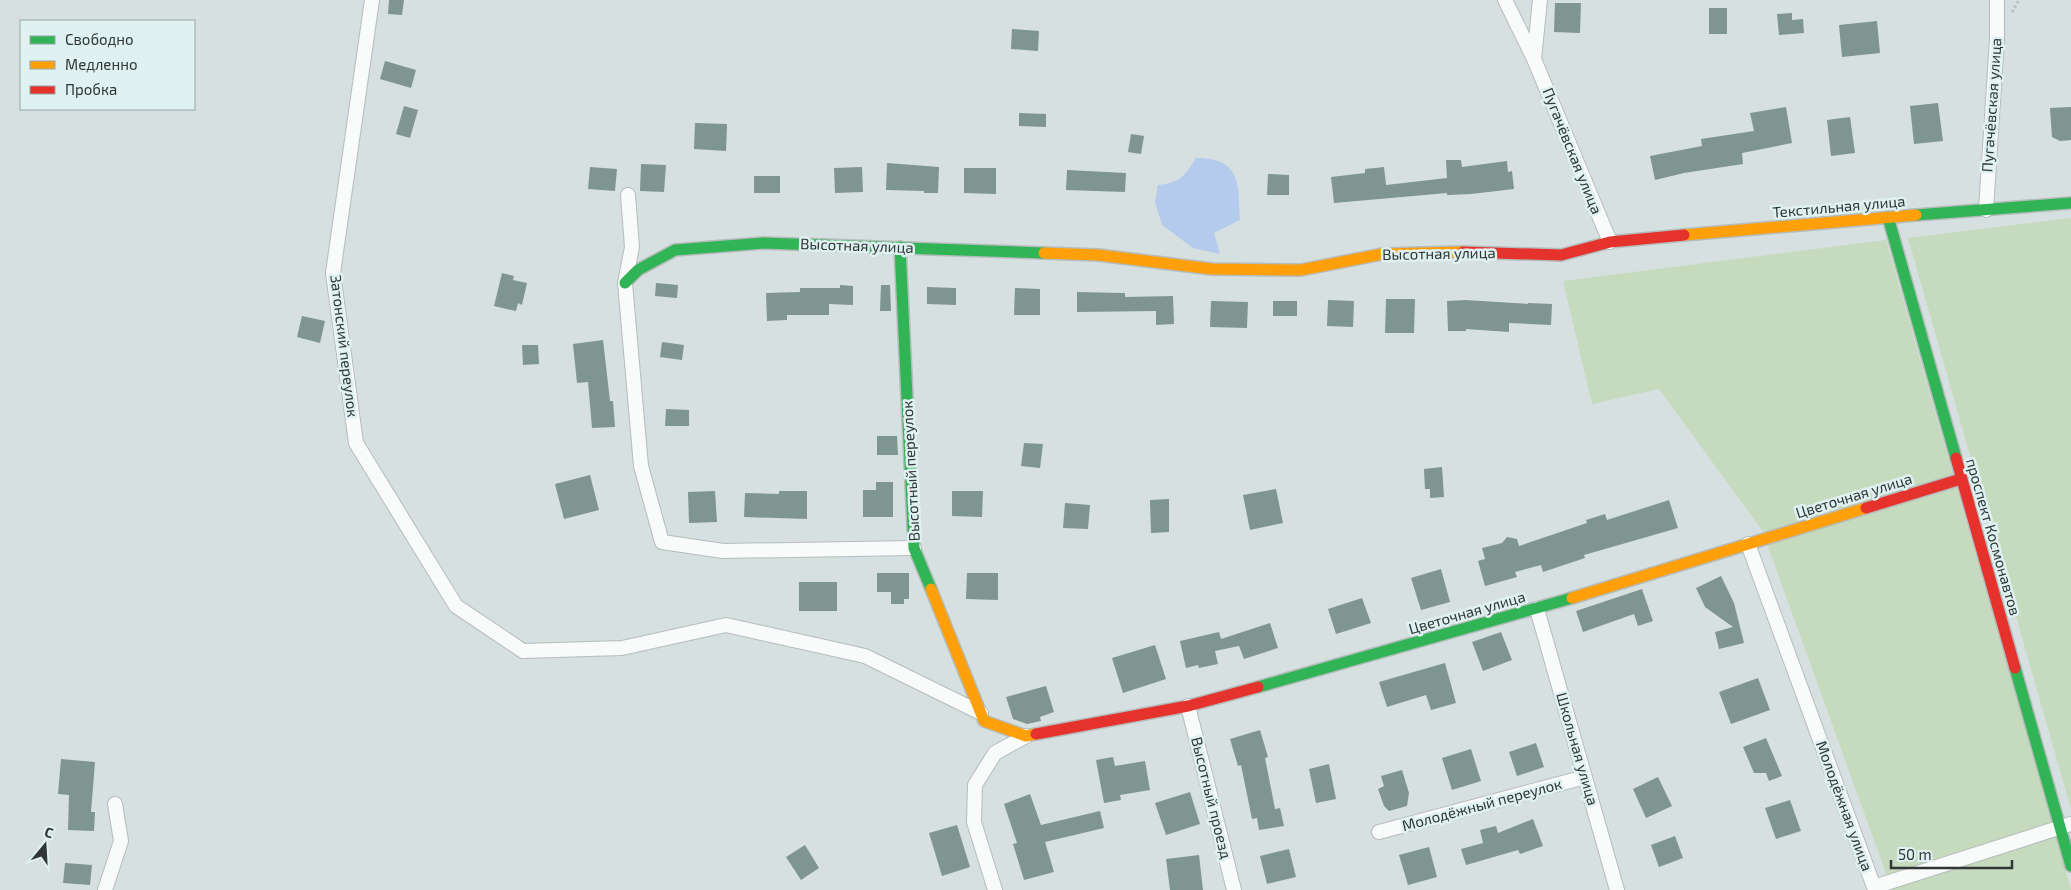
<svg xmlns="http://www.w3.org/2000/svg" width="2071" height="890" font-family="'Exo 2',sans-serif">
<rect width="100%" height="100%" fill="#d6e0e0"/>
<path fill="#c6dabd" d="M2071 218V809L1908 238Z
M1886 240 2071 889V890H1892L1762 530 1659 389 1592 404 1563 281Z"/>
<path fill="#b5cbee" d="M1196 158C1242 158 1238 184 1240 220L1214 233 1220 254 1193 248 1162 225 1155 202 1158 185C1180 183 1185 176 1196 158Z"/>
<path fill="#7f958f" d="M389 0H404L402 15 388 14Z
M1555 3H1581L1580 33 1554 32Z
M1709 8H1727V34H1709Z
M1792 13V20L1803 19 1804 33 1779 35 1777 14Z
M1877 21 1880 53 1842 57 1839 25Z
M1012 29 1039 31 1038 51 1011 49Z
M385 61 416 70 411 88 380 79Z
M1938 103 1943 141 1914 144 1910 106Z
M404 106 418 110 410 138 396 134Z
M1786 107 1792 143 1742 153 1743 164 1684 173 1655 180 1650 156 1702 146 1701 139 1754 131 1750 113Z
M2071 107V140L2060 141 2052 137 2050 108Z
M1019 113 1046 114V127L1019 126Z
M1850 117 1855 153 1831 156 1827 120Z
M695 123 727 124 726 151 694 149Z
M1131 134 1144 136 1141 154 1128 152Z
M1446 160H1461L1462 167 1507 161 1508 172 1512 171 1514 189 1471 194 1447 195V193L1334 203 1331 177 1365 173V169L1384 167 1386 185 1447 178Z
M887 163 939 167 938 193H924V191L886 190Z
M641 164 666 165 664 192 640 191Z
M590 167 617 169 615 191 588 189Z
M862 167 863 192 835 193 834 168Z
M964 168H996V194L964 193Z
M1067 170 1126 173 1125 192 1066 190Z
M1268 174 1289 175V195H1267Z
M754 176H780V193H754Z
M502 273 514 276 513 280 527 283 522 305 518 303 516 311 494 306Z
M656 283 678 285 677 298 655 296Z
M840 285 853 286V305L829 304V315H787V320L767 321 766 293 800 292V288H840Z
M881 285H890L891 311H880Z
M927 287 956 288V305L927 304Z
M1015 288 1040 289V315H1014Z
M1077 292 1125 293V297L1173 296 1174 324 1156 325V311L1077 312Z
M1386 299H1415L1414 333H1385Z
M1328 300 1354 301 1353 327 1327 326Z
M1465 300 1528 304V303L1552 304 1551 325 1509 323V332L1466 329V331H1448L1447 301Z
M1211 301 1248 302 1247 328 1210 327Z
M1273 301H1297V316H1273Z
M302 316 325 321 320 343 297 337Z
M603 340 610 401H613L615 427 592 428 588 382 577 383 573 344Z
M662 342 684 345 682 360 660 357Z
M522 345H538L539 364 523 365Z
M666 409 689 410V426H665Z
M877 436H897L898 455H877Z
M1024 443 1043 444 1040 468 1021 466Z
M1442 467 1444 497 1430 498V489H1425L1424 469Z
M590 475 599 510 564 519 555 484Z
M876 482H893V517H863V490H876Z
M1276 489 1283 523 1250 530 1243 495Z
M715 491 717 522 689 523 688 492Z
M779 491H807V519L744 517 745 493 779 494Z
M952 491H983L982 517 952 516Z
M1169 499V532L1151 533 1150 500Z
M1669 500 1678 528 1584 555 1585 558 1543 572 1541 565 1515 572 1517 577 1485 586 1478 561 1485 559 1482 548 1502 543 1507 537 1517 539 1519 546 1587 523 1586 520 1605 514 1607 520Z
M1065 503 1090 505 1088 529 1063 528Z
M1441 569 1450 602 1421 610 1411 578Z
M877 573H909V599H904V604H891V592H877Z
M967 573H998V600L966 599Z
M1721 576 1734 603 1744 643 1719 649 1715 632 1733 627 1705 607 1696 588Z
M799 582H837V611H799Z
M1642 589 1653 621 1638 626 1634 614 1583 632 1576 611Z
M1362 598 1371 623 1336 634 1328 609Z
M1270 623 1278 648 1244 659 1239 646 1215 651 1218 664 1199 668 1198 665 1186 668 1180 641 1219 632 1221 639Z
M1501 632 1512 660 1483 671 1472 642Z
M1155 645 1166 679 1123 693 1112 658Z
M1445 663 1456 703 1431 710 1426 695 1387 707 1379 682Z
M1758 678 1770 710 1731 724 1719 692Z
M1046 686 1054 712 1040 717 1041 721 1027 724 1013 719 1006 697Z
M1260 730 1268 757 1265 758 1275 809 1280 808 1284 826 1259 830 1257 818 1252 819 1241 765 1238 766 1230 739Z
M1766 738 1782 776 1769 781 1766 773H1754L1743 747Z
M1536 743 1544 767 1517 776 1509 752Z
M1471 749 1481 781 1452 790 1442 758Z
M1113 757 1115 766 1145 761 1150 790 1120 795 1121 800 1104 803 1096 760Z
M61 759 95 762 91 812H95L94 831 68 830 69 795 58 794Z
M1329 764 1336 799 1316 803 1309 769Z
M1402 770 1409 793 1407 806 1389 811 1384 806 1378 789 1384 786 1381 776Z
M1658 777 1672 806 1646 818 1633 789Z
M1190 792 1200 824 1166 835 1155 803Z
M1030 794 1041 825 1100 811 1104 828 1045 842 1054 872 1024 880 1013 844 1017 843 1004 804Z
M1790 800 1801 831 1776 839 1765 808Z
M1533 819 1543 846 1520 854 1518 850 1466 865 1461 849 1483 843 1480 830 1496 826 1498 833Z
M957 825 970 867 942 876 929 833Z
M1675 836 1683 858 1659 867 1651 845Z
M805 845 819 868 801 880 786 857Z
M1429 847 1437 877 1408 885 1399 855Z
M1289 849 1296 877 1267 884 1260 856Z
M1199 855 1203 890H1170L1166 859Z
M65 863 92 865 90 885 63 883Z"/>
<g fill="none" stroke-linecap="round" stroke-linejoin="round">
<defs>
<path id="street" d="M372 0 333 273 356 443 456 606 523 651 622 648 726 625 865 656 981 713
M1505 0 1534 59 1610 242
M1534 59 1540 0
M628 195 632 247 625 283 641 466 662 542 723 551 914 548
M1986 210 1997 39V0
M1748 544 1874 887 2071 824
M1537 609 1617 890
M1188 706 1234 890
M1379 832 1585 777
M105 890 121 841 115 804
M995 890 974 822 975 785 995 753 1026 736"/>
<path id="fast" d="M1916 215 2071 203
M1888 217 1956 458
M900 247 914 548 931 589
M625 283 638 270 675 250 764 243 1044 253
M2015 668 2071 866
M1258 687 1572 598"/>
<path id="slow" d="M1684 235 1916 215
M1044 253 1098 255 1212 269 1301 270 1382 254 1463 252
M931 589 984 721 1026 736 1036 734
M1572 598 1866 508"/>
<path id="jam" d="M1463 252 1561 255 1610 242 1684 235
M1956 458 2015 668
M1866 508 1961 479
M1036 734 1188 706 1258 687"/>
</defs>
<use href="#street" stroke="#b5bcbc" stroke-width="16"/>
<use href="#fast" stroke="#b5bcbc" stroke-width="14"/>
<use href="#slow" stroke="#b5bcbc" stroke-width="14"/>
<use href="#jam" stroke="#b5bcbc" stroke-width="14"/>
<path stroke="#bcbfbf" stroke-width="3" stroke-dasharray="2.5 2.5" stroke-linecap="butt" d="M2012 12 2019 0"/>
<use href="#street" stroke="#f9fafa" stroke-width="14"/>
<use href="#fast" stroke="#30b455" stroke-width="11"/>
<use href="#slow" stroke="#ff9f0a" stroke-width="11"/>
<use href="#jam" stroke="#e5322d" stroke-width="11"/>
</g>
<g text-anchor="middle" stroke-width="5" stroke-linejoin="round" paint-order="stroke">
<g font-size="15" fill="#303636" stroke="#dff1f1">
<text transform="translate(1992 105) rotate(-86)" y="5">Пугачёвская улица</text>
<text transform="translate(1572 151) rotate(68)" y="5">Пугачёвская улица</text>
<text transform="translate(1839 207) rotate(-5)" y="5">Текстильная улица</text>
<text transform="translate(857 246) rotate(2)" y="5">Высотная улица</text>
<text transform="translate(1439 254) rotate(-1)" y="5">Высотная улица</text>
<text transform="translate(344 346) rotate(83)" y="5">Затонский переулок</text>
<text transform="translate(911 471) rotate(-93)" y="5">Высотный переулок</text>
<text transform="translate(1854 496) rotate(-17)" y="5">Цветочная улица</text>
<text transform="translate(1993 537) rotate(74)" y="5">проспект Космонавтов</text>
<text transform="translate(1467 613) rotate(-16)" y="5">Цветочная улица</text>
<text transform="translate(1577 749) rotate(74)" y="5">Школьная улица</text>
<text transform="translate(1211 798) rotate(76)" y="5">Высотный проезд</text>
<text transform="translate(1482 805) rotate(-15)" y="5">Молодёжный переулок</text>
<text transform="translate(1844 806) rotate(70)" y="5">Молодёжная улица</text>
</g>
</g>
<rect x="20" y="20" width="175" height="90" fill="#dff1f1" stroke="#99a6a6"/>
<rect x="30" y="36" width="25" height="8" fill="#30b455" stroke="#99a6a6"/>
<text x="65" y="45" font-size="15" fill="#303636">Свободно</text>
<rect x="30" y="61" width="25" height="8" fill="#ff9f0a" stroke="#99a6a6"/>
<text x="65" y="70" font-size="15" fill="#303636">Медленно</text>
<rect x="30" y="86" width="25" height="8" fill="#e5322d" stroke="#99a6a6"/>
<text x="65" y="95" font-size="15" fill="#303636">Пробка</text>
<g transform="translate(45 845) rotate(18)" stroke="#dff1f1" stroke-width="4" paint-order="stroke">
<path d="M0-4L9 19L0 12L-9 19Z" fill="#303636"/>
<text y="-8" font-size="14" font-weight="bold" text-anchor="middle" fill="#303636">С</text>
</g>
<path d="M1891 860v8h121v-8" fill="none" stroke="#303636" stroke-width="2.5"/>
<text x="1898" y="860" font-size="15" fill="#303636" stroke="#dff1f1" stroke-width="4" paint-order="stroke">50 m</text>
</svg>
